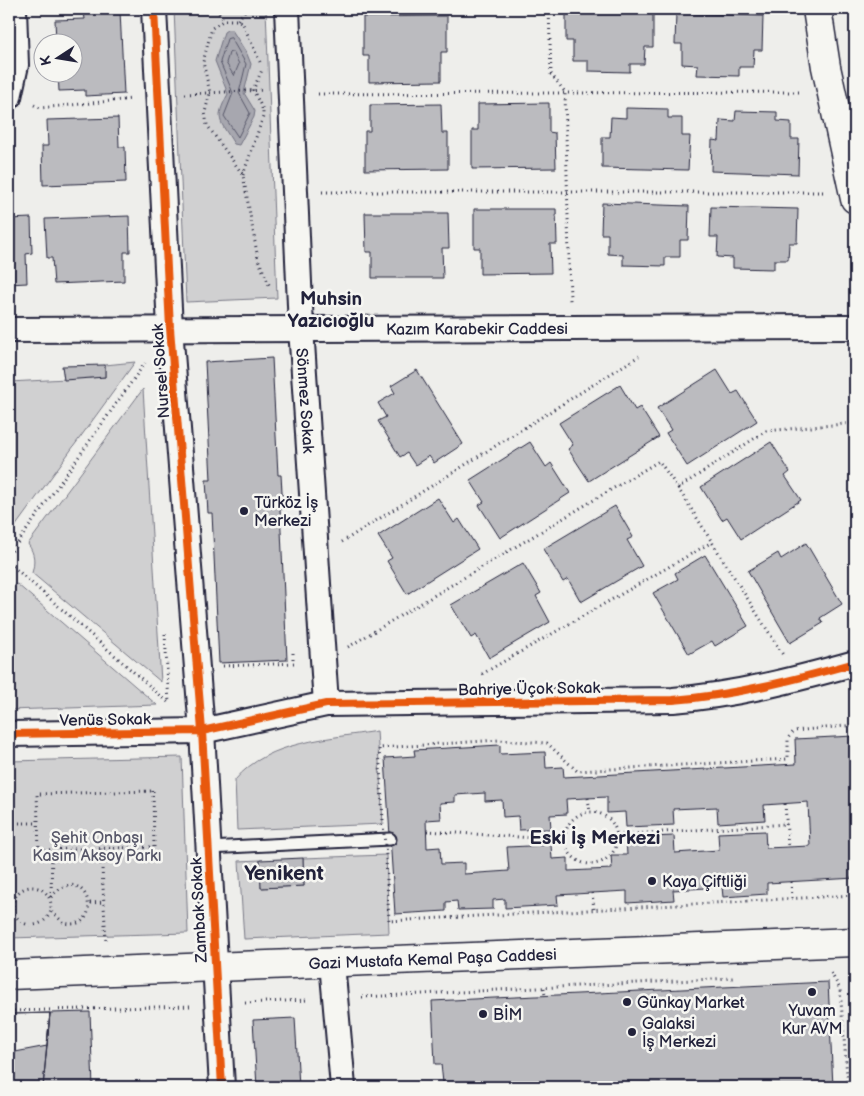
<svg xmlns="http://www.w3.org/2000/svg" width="864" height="1096" font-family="'Balsamiq Sans',sans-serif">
<rect width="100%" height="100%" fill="#eeeeeb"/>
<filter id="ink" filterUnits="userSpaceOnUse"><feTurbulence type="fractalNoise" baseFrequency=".02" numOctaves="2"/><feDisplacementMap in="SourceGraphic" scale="10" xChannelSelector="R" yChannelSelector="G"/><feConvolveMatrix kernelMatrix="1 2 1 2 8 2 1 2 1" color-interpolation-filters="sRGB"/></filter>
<g filter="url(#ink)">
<path fill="#d0d0d1" stroke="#797986" d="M174 9H266L277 298 186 302Z
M135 362 12 531H9V382L105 377V365Z
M143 389 161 682 32 573C35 562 35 554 28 544Z
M17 584 157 705 9 710V587Z
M377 731 383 824 237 830 235 780C268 740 330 739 377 731Z
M182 757 188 933 9 938V761Z
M386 855 389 933 244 939 239 861 260 860 261 888 304 886 303 858Z"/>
<path fill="#a7a7af" stroke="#727281" d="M227 30H232L247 54 251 64 244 93 255 111 254 117 239 145 234 144C220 120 214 120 228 94L215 61 224 32Z"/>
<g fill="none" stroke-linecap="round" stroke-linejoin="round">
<path stroke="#575769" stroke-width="1" d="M231 38 246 64 239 93 250 113 238 137 224 116 233 93 220 62 227 39Z
M233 52 239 64 234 76 226 63 229 53Z"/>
</g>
<path fill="#bbbbbf" stroke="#22223b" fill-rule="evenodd" d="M566 10 653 12V47H645L644 64H630V72L588 71V61H573V41H566Z
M120 11 124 94 85 96V90L59 91 58 72H72V42H56L55 20 85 19 84 12Z
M676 13 763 16 762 50H754L753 67H739V76L697 75 698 65 682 64V44H675Z
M447 16V52H441V81L369 82V56H363V17Z
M549 103V132L555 133 556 168 472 169V130H478V104Z
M441 104 442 133H448V169L365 170V131H370V105Z
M626 108 668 109V118H682V136H690L688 170 602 168V137H610L611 117 626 118Z
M736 111 777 112V121L791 122V139H799L798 174 711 171 712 140 719 141 720 120 735 121Z
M118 118 119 147H125L126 182 43 185 42 146H48L47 120Z
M602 203 689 206 688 240H680V257H665V266L623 265V255L608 254V234H601Z
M711 207 798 209 797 243H789L788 260H774V269L733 268V258L717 257 718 237H710Z
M474 209H556L557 244H550L551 273 480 274V248H474Z
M365 213H448L449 248H442L443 278H372V252H366Z
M129 216 130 252H124V281L54 284 52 258H47L45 219Z
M31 218 32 253 26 254 27 283 9 284V219Z
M272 358 278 475H281L283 509H280L287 660 219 663 212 513H208L206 480H211L205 362Z
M105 365V377L64 380 62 366Z
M417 370 463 444 434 463 429 456 415 465 407 453 400 457 378 421 386 417 378 403 395 393 391 386Z
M717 370 732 394 738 391 757 421 687 466 666 433 671 430 657 408Z
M620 385 635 410 640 407 659 437 589 481 568 449 573 445 559 423Z
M530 442 546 467 551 463 570 493 500 538 479 505 484 502 470 480Z
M771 442 790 472 785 476 801 500 741 539 727 517 722 520 701 487Z
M438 498 454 523 459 519 478 549 407 594 387 561 392 558 378 536Z
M615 506 633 537 627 540 642 566 581 602 568 579 563 582 543 549Z
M806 543 842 604 820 618 823 623 790 643 748 571 778 553 781 559Z
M705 555 748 626 715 646 712 641 689 654 653 593 678 579 675 573Z
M523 563 541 593 536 596 550 622 489 658 476 635 471 638 451 605Z
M854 736 855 878 767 883V894L723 897 722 887 673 890 674 900 627 903V891L557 895 558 905 505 908V899L493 900V909L458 910 457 901 446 902V911L395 914 385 758 415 756 414 750 500 745V754L545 752 546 768 563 767 564 777 796 764 795 739ZM485 793V801L502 800 503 817 518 816 519 830 551 829 550 815 567 814 566 799 607 797V813L625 812 626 827 674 825 673 809 717 807 718 823 765 820 764 805 808 802 810 846 766 848 765 831 718 833 719 850 675 853 674 836 626 838 627 855H611L612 869 568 871V858L552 859 551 845 507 847 509 871 464 874V863L441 864 440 847 427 848 426 820 441 819 440 803 455 802V795Z
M303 858 304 886 261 888 260 860Z
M828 982 833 1087H446V1083H443L441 1064H435L432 1001Z
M90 1012 93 1087H43L50 1013Z
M50 1013 43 1087H9V1014Z
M50 1013 47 1046 10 1053 14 1014Z
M295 1018 299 1087H257L253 1020Z"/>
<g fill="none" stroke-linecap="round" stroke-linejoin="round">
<defs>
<path id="service" d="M209 848 390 839"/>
<g id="minor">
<path d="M154 9 170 328 202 731 222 1087"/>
<path id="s1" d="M287 9 301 328 326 704"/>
<path d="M9 97 16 65 14 9"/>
<path id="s2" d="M9 330 855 327"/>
<path d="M9 734 202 731 326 704 673 700C736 695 794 680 855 663"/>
<path d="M332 963 343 1087"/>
</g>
<g id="tertiary">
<path d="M817 9 826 67 855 199"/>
<path id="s3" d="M9 975 855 942"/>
</g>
</defs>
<use href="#service" stroke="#22223b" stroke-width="15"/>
<use href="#minor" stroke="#22223b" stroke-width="28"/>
<use href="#tertiary" stroke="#22223b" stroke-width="31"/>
<path stroke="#22223b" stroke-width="3" stroke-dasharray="1 4" stroke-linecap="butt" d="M216 9 224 20
M549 9 551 74 565 92 570 301
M238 20 246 9
M260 62 243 24 238 20H224L212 28 203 62 210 93 205 112 207 125 243 175 258 259 270 287
M185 94 264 90
M318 94 801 92
M34 105 40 108 132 99
M243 175 263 117V110L253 90 262 70
M322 192H824
M678 488 783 655
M342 542 639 356
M9 555 145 363
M9 563 169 703
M165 634 169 703
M348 647 659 461 678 488 766 431 855 423
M293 653V663
M223 666 296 663
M482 674 712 542
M153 791 154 847 39 850 37 794Z
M588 798 590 812
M785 804 788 847
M565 838a26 26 0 1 1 52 0a26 26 0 1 1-52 0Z
M383 820 379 748 499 740 547 743 577 771 788 759V738L794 731 855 725
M9 823H38
M427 831 565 840
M617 835 787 824
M101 849 106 943
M386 859 389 921 855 895
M791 882 792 898
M13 906a19 19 0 1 1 38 0a19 19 0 1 1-38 0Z
M592 893 594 909
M51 897C86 857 108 933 64 923L52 912
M51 897 52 850
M90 903 104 902
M831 973 840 989 848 1087
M544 988 545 996
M362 997 733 978
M245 1003 308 1000
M9 1011 191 1006"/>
<use href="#service" stroke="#f6f6f2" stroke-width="11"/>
<use href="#minor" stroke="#f6f6f2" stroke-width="24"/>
<use href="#tertiary" stroke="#f6f6f2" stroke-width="28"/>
<path stroke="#22223b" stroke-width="3" stroke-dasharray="1 4" stroke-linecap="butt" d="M383 824 386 855"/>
<defs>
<path id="cycleway" d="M154 9 170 328 202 731 222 1087
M9 734 202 731 326 704 673 700C736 695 794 680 855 663"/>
</defs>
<use href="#cycleway" stroke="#f6f6f2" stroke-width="11"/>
<use href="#cycleway" stroke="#e8590c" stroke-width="8"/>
</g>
</g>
<g fill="#22223b" stroke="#f6f6f2" stroke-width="2">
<circle cx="244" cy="511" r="5"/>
<circle cx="652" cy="881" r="5"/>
<circle cx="812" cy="992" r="5"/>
<circle cx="627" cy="1002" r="5"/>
<circle cx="483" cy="1014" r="5"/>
<circle cx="632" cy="1032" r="5"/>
</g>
<g text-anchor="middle" stroke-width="5" stroke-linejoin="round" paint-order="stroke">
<g font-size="16" fill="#22223b" stroke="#f6f6f2">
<text dy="6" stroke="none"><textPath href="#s2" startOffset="468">Kazım Karabekir Caddesi</textPath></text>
<text transform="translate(160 371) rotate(-94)" y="6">Nursel Sokak</text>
<text dy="6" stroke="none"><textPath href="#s1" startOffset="392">Sönmez Sokak</textPath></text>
<text transform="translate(529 688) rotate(-1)" y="6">Bahriye Üçok Sokak</text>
<text transform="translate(105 719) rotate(-1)" y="6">Venüs Sokak</text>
<text transform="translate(198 910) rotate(-93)" y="6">Zambak Sokak</text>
<text dy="6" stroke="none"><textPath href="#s3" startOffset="424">Gazi Mustafa Kemal Paşa Caddesi</textPath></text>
</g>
<g font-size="16" fill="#22223b" stroke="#f6f6f2" text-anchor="start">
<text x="254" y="508">Türköz İş<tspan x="254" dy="18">Merkezi</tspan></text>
<text x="662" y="887">Kaya Çiftliği</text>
<text x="637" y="1008">Günkay Market</text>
<text x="812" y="1016" text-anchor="middle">Yuvam<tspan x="812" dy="18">Kur AVM</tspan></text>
<text x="493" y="1020">BİM</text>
<text x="642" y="1029">Galaksi<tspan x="642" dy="18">İş Merkezi</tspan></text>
</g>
<g font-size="16" fill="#565668" stroke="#f6f6f2">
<text x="97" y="843">Şehit Onbaşı<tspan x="97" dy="18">Kasım Aksoy Parkı</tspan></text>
</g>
<g font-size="19" font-weight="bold" fill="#22223b" stroke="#f6f6f2">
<text x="331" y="305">Muhsin<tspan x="331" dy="22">Yazıcıoğlu</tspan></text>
<text x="595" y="844">Eski İş Merkezi</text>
</g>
<g font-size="21" font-weight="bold" fill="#22223b" stroke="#f6f6f2">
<text x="284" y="880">Yenikent</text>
</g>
</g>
<rect width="864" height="1096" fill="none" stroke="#f6f6f2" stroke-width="30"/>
<rect x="15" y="15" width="834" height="1066" fill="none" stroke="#22223b" stroke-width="2" filter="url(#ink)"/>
<g transform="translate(58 58) rotate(258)"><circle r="24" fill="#f6f6f2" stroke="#a1a1a9"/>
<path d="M0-4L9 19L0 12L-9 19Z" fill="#22223b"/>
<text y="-8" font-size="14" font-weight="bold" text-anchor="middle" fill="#22223b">K</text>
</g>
</svg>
